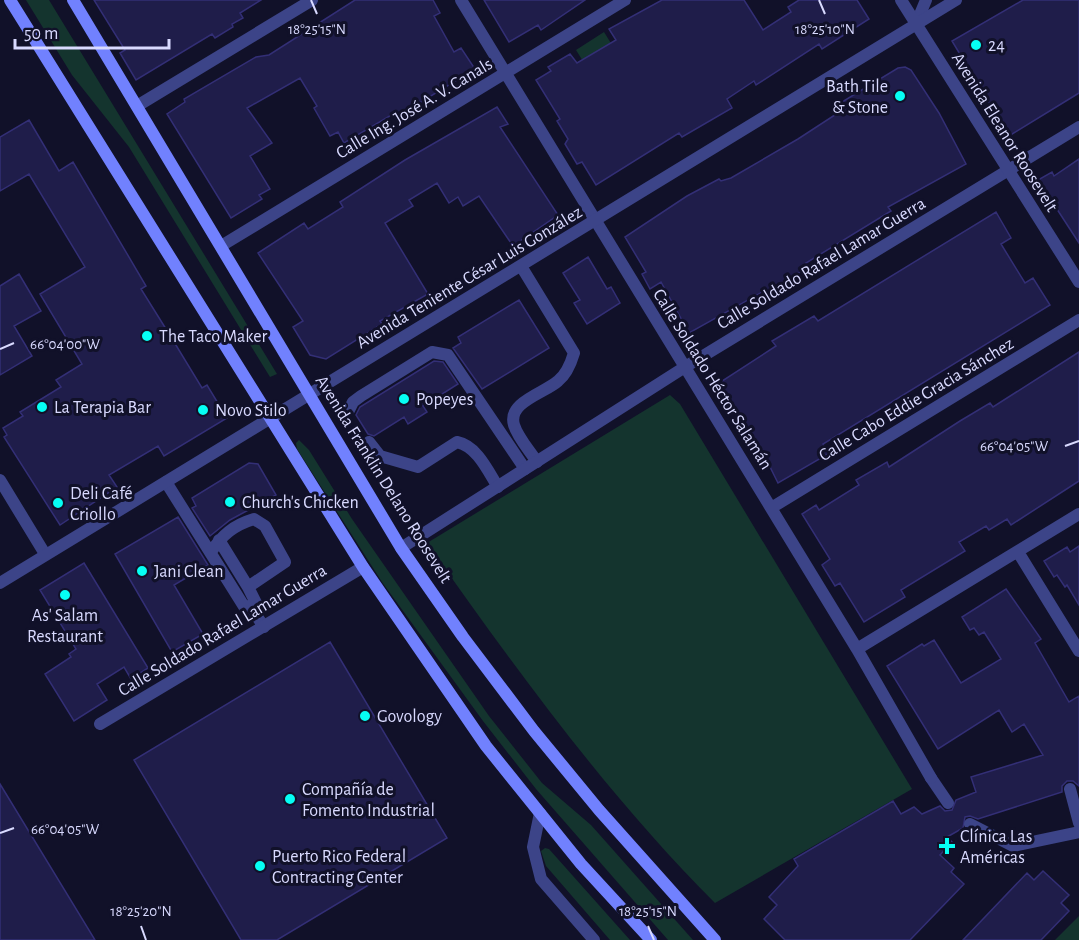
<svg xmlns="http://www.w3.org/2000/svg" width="1079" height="940" font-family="'Alegreya Sans',sans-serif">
<rect width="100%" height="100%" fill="#111129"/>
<path fill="#14342e" d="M26 0H49L277 374 270 377 129 147 72 75Z
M604 32 637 85 609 103 576 50Z
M670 395 680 404 912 789 715 903C607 795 515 668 427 543Z
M299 440 309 450 352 519 489 716 542 783 591 825 693 940H668L536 789 483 721 382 582 297 449 296 443Z
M545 848 549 849 630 940H610L546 866 541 851Z
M1079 916V940H1055Z"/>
<path fill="#1f1d4a" stroke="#332f76" stroke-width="1.5" d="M94 0H261L240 13 243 18 232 24 233 27 215 38 212 34 136 80 120 53 125 50Z
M355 0H433L440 13 434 16 454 52 461 48 475 69 395 118 393 114 344 143 338 132 330 136 314 108 317 106 300 78 247 108 272 143 250 156 270 189 259 195 262 199 231 218 167 114 185 102 184 99 256 57 269 55Z
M484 0H585L541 30 538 25 509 42Z
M662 0H744L763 30 791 12 788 7 799 0H857L869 19 822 49 819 44 756 85 754 81 727 99 732 108 682 137 679 133 596 185 582 162 577 164 565 144 568 139 557 121 560 119 536 80 551 71 548 67 570 54 577 63 616 40 609 29Z
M1023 0H1079V93L1009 136 952 41Z
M905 67 911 70 939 113 966 164 888 207 891 211 806 263 809 267 765 293 764 291 689 333 661 282 650 289 642 274 646 272 625 237 687 196 719 179 721 181 731 178 798 139 841 111 837 105 898 68Z
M497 107 508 124 500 127 558 215 513 246 479 196 463 206 458 197 449 203 437 183 409 200 413 206 385 223 428 294 380 321 382 324 326 359 310 355 293 327 303 321 258 253 304 223 308 229 343 207 340 202 405 160Z
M29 120 59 171 73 162 146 286 141 289 171 337 202 388 207 385 227 418 164 456 158 446 109 475 117 487 60 525 4 437 7 435 3 428 23 416 20 412 61 387 56 380 82 364 40 294 85 267 29 174 0 191V137Z
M1079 159V243L1038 180 1052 172 1054 176Z
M996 212 1011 238 1001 244 1025 283 1033 278 1050 305 823 444 828 454 778 483 768 463 716 385 776 346 772 341 814 316 818 321Z
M588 257 607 289 611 287 620 303 587 324 574 303 580 300 563 273Z
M19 274 41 311 14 326 32 356 0 375V286Z
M519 300 549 348 482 389 453 348 461 343 458 337Z
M1079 352V481L1011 525 1007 519 989 530 986 526 959 542 965 551 901 590 905 597 864 622 840 583 835 586 822 565 830 559 802 514 816 505 819 510 859 485 856 480 887 462 889 467 960 421 990 403 993 407Z
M434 361 443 362 458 384 423 406 427 412 408 424 404 417 374 436 368 434 356 415 360 407Z
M249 463 258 464 276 495 230 520 210 536 192 508 196 506 192 498Z
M178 517 208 565 174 585 203 634 172 652 115 554Z
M1079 546V605L1067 585 1065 587 1057 575 1054 577 1044 561 1067 547 1070 552Z
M84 563 148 668 131 679 124 667 97 684 107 700 74 721 45 674 71 657 69 654 76 649 40 590Z
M1006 589 1041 639 1035 643 1069 702 1079 696V786L1073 781H1067L1062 786V792L978 819 970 816 965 817 963 828 947 837 952 842 940 855 954 868 951 872 964 884 910 940H785L764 919 777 905 769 897 798 866 794 859 893 801 901 814 914 807 922 814 940 806 945 811 952 810 956 800 976 792 971 777 1043 755 1024 724 1012 732 999 710 938 749 887 666 922 644 924 646 934 640 961 683 1001 659 984 632 979 635 974 628 970 630 962 617Z
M330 642 447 838 277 940H241L134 760Z
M0 784 95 940H0Z
M1043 871 1069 895 1061 903 1069 911 1041 940H963L1027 873 1034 880Z"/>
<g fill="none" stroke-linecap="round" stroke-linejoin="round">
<path stroke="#3c4488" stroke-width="12" d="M521 266 574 353C571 363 567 374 558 381 545 393 507 402 514 425 518 438 530 451 537 462
M349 410 353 402 361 396 432 352 448 355 525 469
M369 442 380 456 418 467 457 442C477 446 488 471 498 487
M166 482 245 608 256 603 248 587 285 562 265 526 254 519C234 525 222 535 211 552
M219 540 248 587
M250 606 264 627
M931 778 948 803
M1070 789 1079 823
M540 813 533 847 541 879 594 940
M970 824 1013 846 1079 832"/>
<path stroke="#3c4488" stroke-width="12" d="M461 0 857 649 931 778
M916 24 926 0
M137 106 312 0
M221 246 625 0
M0 480 45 554
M771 508 1079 320
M401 548 685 367 1079 127
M1018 552 1079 651
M857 649 1079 514
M100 724 363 567"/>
<path stroke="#3c4488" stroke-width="12" d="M901 0 1079 282
M0 583 956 0"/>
<path stroke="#7181fe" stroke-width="12" d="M10 0 363 567 486 746 581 864 651 940
M73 0 401 548 463 637 534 731 599 810 715 940"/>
</g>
<path fill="none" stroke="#d9daff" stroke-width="2" d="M311 0 317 14M819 0 825 14M0 349 14 343M1065 446 1079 441M0 833 14 828M141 926 146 940M648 926 654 940"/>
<g fill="#06fef4" stroke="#111129" stroke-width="2">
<circle cx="976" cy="45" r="6"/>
<circle cx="900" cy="96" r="6"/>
<circle cx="147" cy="336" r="6"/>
<circle cx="404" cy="399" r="6"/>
<circle cx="42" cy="407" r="6"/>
<circle cx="203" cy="410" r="6"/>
<circle cx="230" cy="502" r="6"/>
<circle cx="58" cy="503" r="6"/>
<circle cx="142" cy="571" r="6"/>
<circle cx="65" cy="595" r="6"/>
<circle cx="365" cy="716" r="6"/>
<circle cx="290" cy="799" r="6"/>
<path d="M944 837h6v6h6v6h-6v6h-6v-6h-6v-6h6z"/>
<circle cx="260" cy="866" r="6"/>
</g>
<g text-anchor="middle" stroke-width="6" stroke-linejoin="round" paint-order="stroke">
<g font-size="18" fill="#d9daff" stroke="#111129" text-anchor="start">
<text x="988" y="51">24</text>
<text x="888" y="92" text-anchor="end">Bath Tile<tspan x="888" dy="21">&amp; Stone</tspan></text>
<text x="159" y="342">The Taco Maker</text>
<text x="416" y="405">Popeyes</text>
<text x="54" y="413">La Terapia Bar</text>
<text x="215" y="416">Novo Stilo</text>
<text x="70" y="499">Deli Café<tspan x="70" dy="21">Criollo</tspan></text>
<text x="242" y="508">Church's Chicken</text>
<text x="154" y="577">Jani Clean</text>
<text x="65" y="621" text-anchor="middle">As' Salam<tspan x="65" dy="21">Restaurant</tspan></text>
<text x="377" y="722">Govology</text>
<text x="302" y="795">Compañía de<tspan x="302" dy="21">Fomento Industrial</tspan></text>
<text x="960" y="842">Clínica Las<tspan x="960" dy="21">Américas</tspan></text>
<text x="272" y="862">Puerto Rico Federal<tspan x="272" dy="21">Contracting Center</tspan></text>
</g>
<g font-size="18" fill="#d9daff" stroke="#111129">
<text transform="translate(414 108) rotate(-31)" y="6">Calle Ing. José A. V. Canals</text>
<text transform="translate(1005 132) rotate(58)" y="6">Avenida Eleanor Roosevelt</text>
<text transform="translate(821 263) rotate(-31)" y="6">Calle Soldado Rafael Lamar Guerra</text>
<text transform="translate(469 277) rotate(-31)" y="6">Avenida Teniente César Luis González</text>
<text transform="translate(713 379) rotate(58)" y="6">Calle Soldado Héctor Salamán</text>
<text transform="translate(916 399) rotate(-31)" y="6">Calle Cabo Eddie Gracia Sánchez</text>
<text transform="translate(384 479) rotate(58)" y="6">Avenida Franklin Delano Roosevelt</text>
<text transform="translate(222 630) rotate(-31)" y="6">Calle Soldado Rafael Lamar Guerra</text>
</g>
</g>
<g font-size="15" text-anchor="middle" fill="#d9daff" stroke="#111129" stroke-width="6" stroke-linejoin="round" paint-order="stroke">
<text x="317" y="34">18°25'15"N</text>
<text x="825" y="34">18°25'10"N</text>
<text x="65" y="349">66°04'00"W</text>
<text x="1014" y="451">66°04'05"W</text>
<text x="65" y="834">66°04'05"W</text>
<text x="141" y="916">18°25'20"N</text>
<text x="648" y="916">18°25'15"N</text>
</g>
<path d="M15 39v9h154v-9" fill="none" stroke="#d9daff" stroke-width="3"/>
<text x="24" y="39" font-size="18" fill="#d9daff" stroke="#111129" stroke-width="4.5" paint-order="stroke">50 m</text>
</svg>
